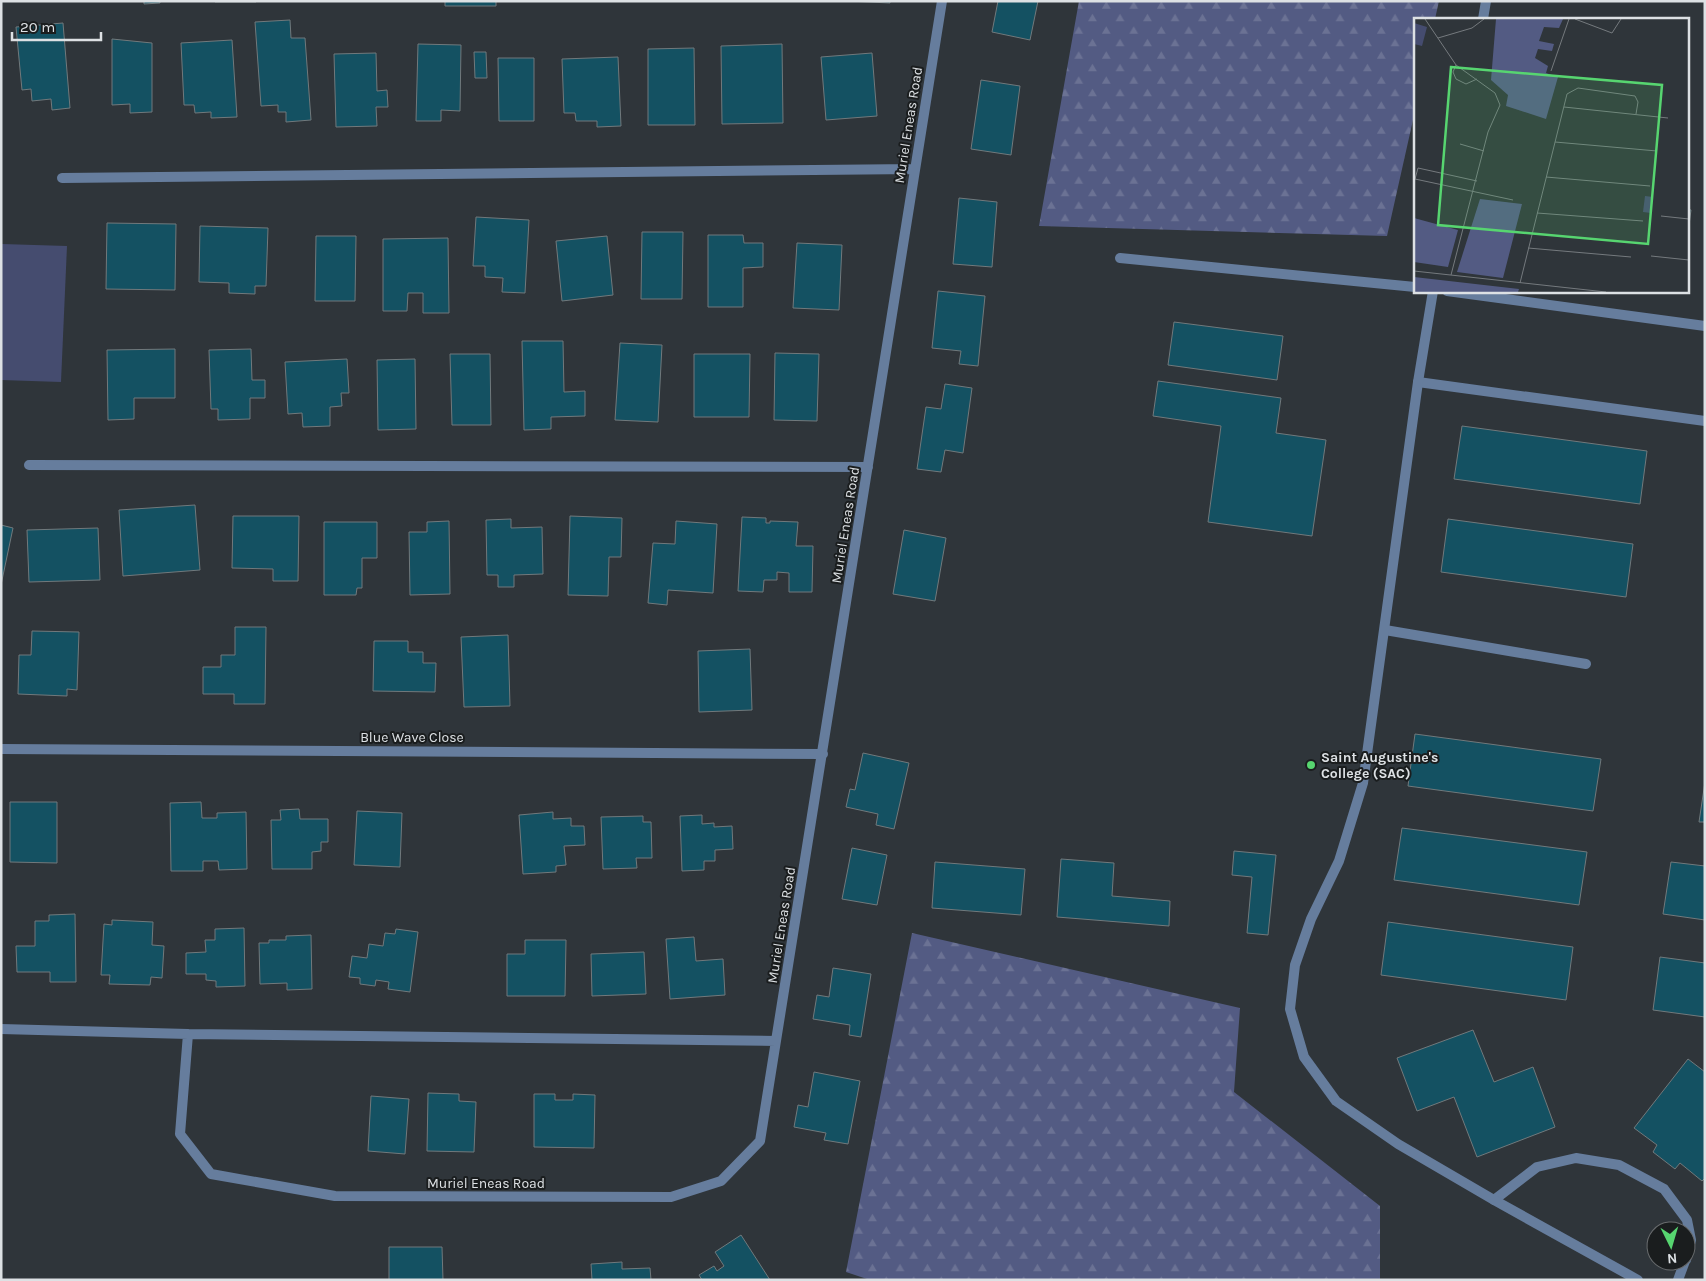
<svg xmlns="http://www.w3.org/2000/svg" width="1706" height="1281" font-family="Karla,sans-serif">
<defs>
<pattern id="forest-firs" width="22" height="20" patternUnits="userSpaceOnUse" patternTransform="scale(1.25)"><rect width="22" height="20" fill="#535b83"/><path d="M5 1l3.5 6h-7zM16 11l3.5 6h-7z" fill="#6b7294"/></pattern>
</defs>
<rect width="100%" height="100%" fill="#2f353a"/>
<path fill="url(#forest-firs)" d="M1079 1H1439L1435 19H1415V111L1387 236 1039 226Z
M912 933 1240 1008 1234 1092 1380 1206V1280H870L846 1272Z"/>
<path fill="#454c6f" d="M2 244 67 246 61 382 1 380Z"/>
<path fill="#145162" stroke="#71797c" d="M144 1H160V3L144 4Z
M215 1H256V2H215Z
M445 1H496V6H445Z
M848 1H890V3Z
M998 1H1038L1030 40 992 32Z
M290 20 291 38H305L311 120 286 122V112H278V105L261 106 255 22Z
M63 23 70 108 52 110 51 99 32 101 31 89 22 90 16 27Z
M112 39 152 43V112L130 113V104L112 105Z
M232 40 237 117 211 118V112L195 113 194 105H184L181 43Z
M418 44 461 45 460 111 441 110V121H416Z
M782 44 783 123 722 124 721 46Z
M694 48 695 125H648V49Z
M474 52H486L487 78H475Z
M376 53 377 91 387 90 388 107H376L377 126 336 127 334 54Z
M872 53 877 116 826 120 821 57Z
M618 57 621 126 597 127V121H576L575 113H564L562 59Z
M498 58H534V121H499Z
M981 80 1020 86 1011 155 971 149Z
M959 198 997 202 992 267 953 264Z
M1687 209 1691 210 1687 240Z
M476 217 529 220 525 293 502 292 503 278 485 277V266H473Z
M107 223 176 224 175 290 106 289Z
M200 226 268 228 266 286H255V294L229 293V283L199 282Z
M642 232H683L682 299H641Z
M708 235H743L744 243H763V267L743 268V307H708Z
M316 236H356L355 301H315Z
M607 236 613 295 562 301 556 241Z
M448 238 449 313H423V293H408L407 311H383V239Z
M797 243 842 245 839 310 793 308Z
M938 291 985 296 978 366 959 364 961 351 932 348Z
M1174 322 1283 336 1277 380 1168 365Z
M522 341H563L564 392 585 391V416L551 417V429L524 430Z
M620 343 662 345 658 422 615 420Z
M175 349V398H134V419L108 420 107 350Z
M251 349 252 380H265V398H250V419L218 420V409H211L209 350Z
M775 353 819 354 817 421 774 420Z
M450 354H490L491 425H452Z
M694 354H750L749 417H694Z
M347 359 349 393H341L342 406 330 407V426L303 427 302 413 288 414 285 362Z
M415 359 416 429 378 430 377 360Z
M1158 381 1281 398 1276 433 1326 440 1312 536 1208 522 1221 426 1153 416Z
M945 384 972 388 963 453 945 450 941 472 917 469 926 407 941 409Z
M1462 426 1647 451 1640 504 1454 479Z
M195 505 200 570 123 576 119 510Z
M233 516H299L298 581H273V569L232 568Z
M570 516 622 518 621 557H609L608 596 568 595Z
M742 517 766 518V523H770V521L798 522 796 546H813L812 592H789V573L777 572V580H764L763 592 738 591Z
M511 519V528L542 527 543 574 514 575V587H498V575H487L486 520Z
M1448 519 1633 544 1626 597 1441 572Z
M449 521 450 594 410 595 409 532H427V522Z
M676 521 717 524 713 593 668 590 667 605 648 603 653 543 675 544Z
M324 522H377V558H362V588H357L356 595H324Z
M1 525 13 528 1 585Z
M98 528 100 580 29 582 27 530Z
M904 530 946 538 935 601 893 594Z
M235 627H266L265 704H234V694H203V667H221V655H235Z
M32 631 79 632 77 690 67 689V696L18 694 19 655H31Z
M508 635 510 706 464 707 461 637Z
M374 641H408V652H423V663H436L435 692 373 691Z
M750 649 752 710 699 712 698 651Z
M1415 734 1601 759 1593 811 1408 786Z
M863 753 909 763 894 829 876 825 878 814 846 807 850 789 855 790Z
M1705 782V822H1699Z
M10 802H57V863L10 862Z
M201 802 202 818H217V813L246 812 247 869 219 870 218 861H203V871H171L170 803Z
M299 809 300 819H328V842H321V851L312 852V869H272L271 820H281L280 810Z
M357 811 402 813 400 867 354 865Z
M553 812V819L571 818V826H584L585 845 564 846 566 865 556 866V872L523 874 519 815Z
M702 815V824L714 823V827L732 826 733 849 715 850V861H704V870L682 871 680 816Z
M643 816V822H651L652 858H636L637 868 603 869 601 817Z
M1402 828 1587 852 1579 905 1394 880Z
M852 848 887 855 877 905 842 899Z
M1234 851 1276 855 1268 935 1247 933 1252 877 1232 875Z
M1061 859 1114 863 1112 896 1170 901 1169 926 1057 917Z
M935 862 1025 869 1021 915 932 908Z
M1671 862 1705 866V920L1663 914Z
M75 914 76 982H50V972H17L16 946H35V921H49V915Z
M112 920 153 922 152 945 164 946 162 978 151 977 150 985 109 984 110 975H101L104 924 112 925Z
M1388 922 1573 947 1566 1000 1381 975Z
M244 928 245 986 216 987V981L206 980V974H186V953L206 952 205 940H215V929Z
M396 929 418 932 410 992 388 989 389 982 376 980 375 986 360 984V978L349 977 352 956 367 958 369 944 383 946 385 933 395 934Z
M311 935 312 989 287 990V983L260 984 259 943H269V940H286V936Z
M694 937 696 961 723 959 725 995 670 999 666 939Z
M525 940H566L565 996H507V954H525Z
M644 952 646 994 592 996 591 954Z
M1660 957 1705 963V1017L1653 1010Z
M833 968 871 974 861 1037 849 1035 850 1025 813 1019 817 995 829 997Z
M1473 1030 1494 1082 1533 1067 1555 1127 1477 1157 1454 1097 1417 1111 1397 1058Z
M1688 1059 1705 1072V1178L1702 1181 1680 1163 1675 1169 1653 1152 1657 1145 1634 1128Z
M814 1072 860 1081 848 1144 824 1140 826 1133 794 1127 798 1105 808 1107Z
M428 1093 459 1094V1101L476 1102 474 1152 427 1151Z
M534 1094H555V1100H573V1094L595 1095 594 1148 534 1147Z
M371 1096 409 1099 405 1154 368 1151Z
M741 1235 770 1280H702L699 1275 714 1266 717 1271 724 1266 715 1252Z
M389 1247H442L443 1280H389Z
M622 1262V1269L650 1268 651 1280H592L591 1264Z"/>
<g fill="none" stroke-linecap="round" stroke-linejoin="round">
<path stroke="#667d9d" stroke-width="10" d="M1120 258 1415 287
M1447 291 1705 326
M1418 382 1705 421
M1385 630 1586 664
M1494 1200 1537 1167 1576 1158 1619 1165 1664 1189 1687 1220 1691 1240 1686 1260
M1678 1280 1685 1261"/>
<path stroke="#667d9d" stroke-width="10" d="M1483 19 1486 1
M62 178 915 169
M1433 291 1418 382 1363 783 1339 861 1311 919 1295 965 1290 1009 1304 1057 1336 1101 1398 1144 1494 1200 1638 1280
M29 465 868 467
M1 749 823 754
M1 1029 188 1034 776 1041
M188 1034 180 1134 211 1174 335 1196 671 1197 721 1181 760 1141 942 1"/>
</g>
<circle fill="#57d570" stroke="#1a1d1e" stroke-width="2" cx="1311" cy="765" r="5"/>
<g text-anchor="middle" stroke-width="4" stroke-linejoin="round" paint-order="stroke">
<g font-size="14" fill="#dde1e4" stroke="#1a1d1e">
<text transform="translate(908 125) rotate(-81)" y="5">Muriel Eneas Road</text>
<text transform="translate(845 525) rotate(-81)" y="5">Muriel Eneas Road</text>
<text x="412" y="742">Blue Wave Close</text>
<text transform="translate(781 925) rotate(-81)" y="5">Muriel Eneas Road</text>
<text x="486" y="1188">Muriel Eneas Road</text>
</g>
<g font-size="14" font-weight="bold" fill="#dde1e4" stroke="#1a1d1e" text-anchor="start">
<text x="1321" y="762">Saint Augustine's<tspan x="1321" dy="16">College (SAC)</tspan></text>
</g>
</g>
<g transform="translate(1414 18)">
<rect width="275" height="275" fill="#2f353a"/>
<path d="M82 1H149L145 10 130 9 125 23 140 26 138 33 124 31 121 40 134 48 132 55 144 59 132 101 92 88 94 77 77 62ZM66 181 108 186 89 260 43 254ZM0 200 44 212 34 249 0 244ZM0 259 105 271 104 274H0Z" fill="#535b83"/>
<path d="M0 5 13 9 8 28 0 26ZM231 178 239 179 237 195 229 194Z" fill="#454c6f"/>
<path fill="none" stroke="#757a7e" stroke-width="1" d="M11 1 42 47 81 75 86 87 74 114 37 257M161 1 198 15 207 1M24 20 58 10 70 1M42 47 39 54 42 61 52 66 63 61M137 53 155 1M150 89 254 100M141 124 243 133M46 126 70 133M132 159 236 168M63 163 4 150 1 161 99 182M123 195 229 203M247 198 275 201M114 230 217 239M237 238 275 242M0 253 192 274M106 265 153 76 164 70 221 78 224 84 222 96"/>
<path fill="#57d570" fill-opacity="0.15" stroke="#57d570" stroke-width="2.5" d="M37 49 248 67 234 226 24 207Z"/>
<rect width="275" height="275" fill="none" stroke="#dde1e4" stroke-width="2.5"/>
</g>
<rect width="1706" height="1281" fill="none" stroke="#dde1e4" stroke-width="5"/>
<g transform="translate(1671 1246) rotate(175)"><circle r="24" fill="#1a1d1e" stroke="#686b6d"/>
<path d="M0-4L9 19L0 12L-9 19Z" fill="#57d570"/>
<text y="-8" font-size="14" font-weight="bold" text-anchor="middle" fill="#dde1e4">N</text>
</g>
<path d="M12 32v8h89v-8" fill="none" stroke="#dde1e4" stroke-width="2.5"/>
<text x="20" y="32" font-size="15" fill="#dde1e4" stroke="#1a1d1e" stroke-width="4" paint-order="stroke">20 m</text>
</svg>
